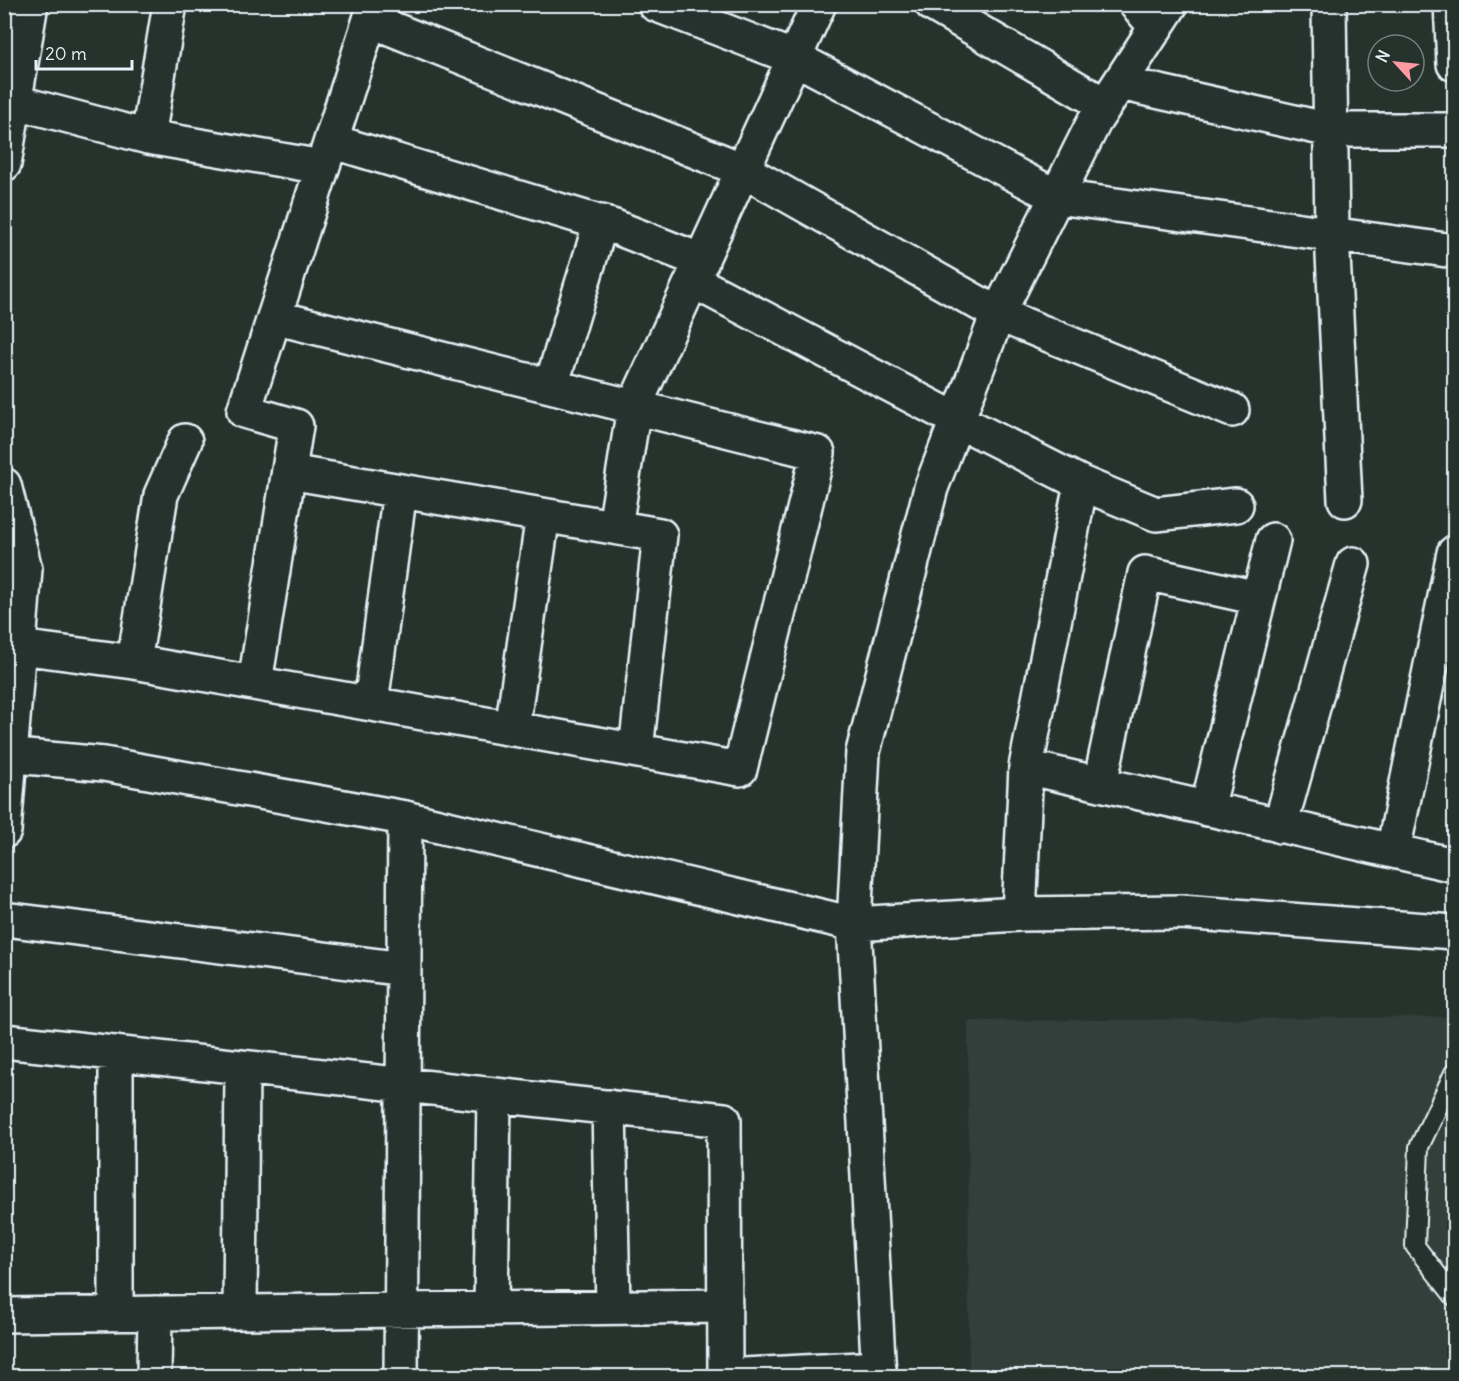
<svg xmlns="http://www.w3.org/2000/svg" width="1459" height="1381" font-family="Delius,sans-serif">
<rect width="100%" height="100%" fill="#26332d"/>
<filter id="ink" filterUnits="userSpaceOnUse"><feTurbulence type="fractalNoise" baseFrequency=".0167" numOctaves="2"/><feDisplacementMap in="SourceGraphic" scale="12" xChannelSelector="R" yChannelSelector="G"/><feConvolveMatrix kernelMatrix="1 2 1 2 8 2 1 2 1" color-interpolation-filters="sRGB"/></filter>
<g filter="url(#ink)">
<path fill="#333f3a" d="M1454 1017V1376H969L968 1021Z"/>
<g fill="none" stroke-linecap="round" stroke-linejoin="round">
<defs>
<path id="lane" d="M1454 1073 1419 1147 1415 1246 1454 1296"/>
<path id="street" d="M655 4 795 58 1057 197 1454 251
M932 4 1105 105
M1136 4 1156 27
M1329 4 1332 234 1345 500
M1451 4 1454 64
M370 20 743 170 998 314 1232 410
M1120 83 1330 130H1454
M4 99 148 137 322 167
M148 137 170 4
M331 141 615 227 702 261
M4 164 31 4
M693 281 957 420 1081 483 1026 767 1019 914
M551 386 601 222
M289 472 660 535 636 750
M1081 483 1156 514 1236 505
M4 485 25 569 4 831
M615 527 634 407 819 4
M4 645 134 662 740 769 818 453 274 317
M134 662 161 495 185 441
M255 683 296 426 244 411 375 4
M371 703 400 491
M512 729 543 515
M1026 767 1454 865
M1100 784 1145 573 1258 598
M1207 809 1273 540
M1280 826 1353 564
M1393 851 1454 553
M4 919 404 969
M854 924 863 752 931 488 998 314 1094 122 1171 4
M4 1041 724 1120 725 1376
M609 1107 613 1307
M491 1309 494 1095
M240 1312 242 1067
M116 1314V1053
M4 1315 725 1306
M154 1376 155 1313
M401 1376 405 818
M725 1376 879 1368"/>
<path id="secondary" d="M4 755 104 764 405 818 854 924 1019 914 1181 912 1454 932
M854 924 879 1376"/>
</defs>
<use href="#lane" stroke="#e8f1f8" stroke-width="22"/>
<use href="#street" stroke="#e8f1f8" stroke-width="38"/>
<use href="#secondary" stroke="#e8f1f8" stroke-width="38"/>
<use href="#lane" stroke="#26332d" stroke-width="18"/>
<use href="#street" stroke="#26332d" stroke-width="33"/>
<use href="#secondary" stroke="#26332d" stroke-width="33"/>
</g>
</g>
<rect width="1459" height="1381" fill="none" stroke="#26332d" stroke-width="24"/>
<rect x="12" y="12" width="1435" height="1357" fill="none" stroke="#e8f1f8" stroke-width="2" filter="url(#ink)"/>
<g transform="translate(1396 63) rotate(297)"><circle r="28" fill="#26332d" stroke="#747f7e" stroke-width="1.5"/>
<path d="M0-4.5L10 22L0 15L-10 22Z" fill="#ff9aa2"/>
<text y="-9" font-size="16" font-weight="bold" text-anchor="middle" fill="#e8f1f8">N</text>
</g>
<path d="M36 60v9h96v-9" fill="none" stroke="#e8f1f8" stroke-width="3"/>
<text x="45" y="60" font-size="18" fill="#e8f1f8" stroke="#26332d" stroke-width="4.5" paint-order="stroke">20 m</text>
</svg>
